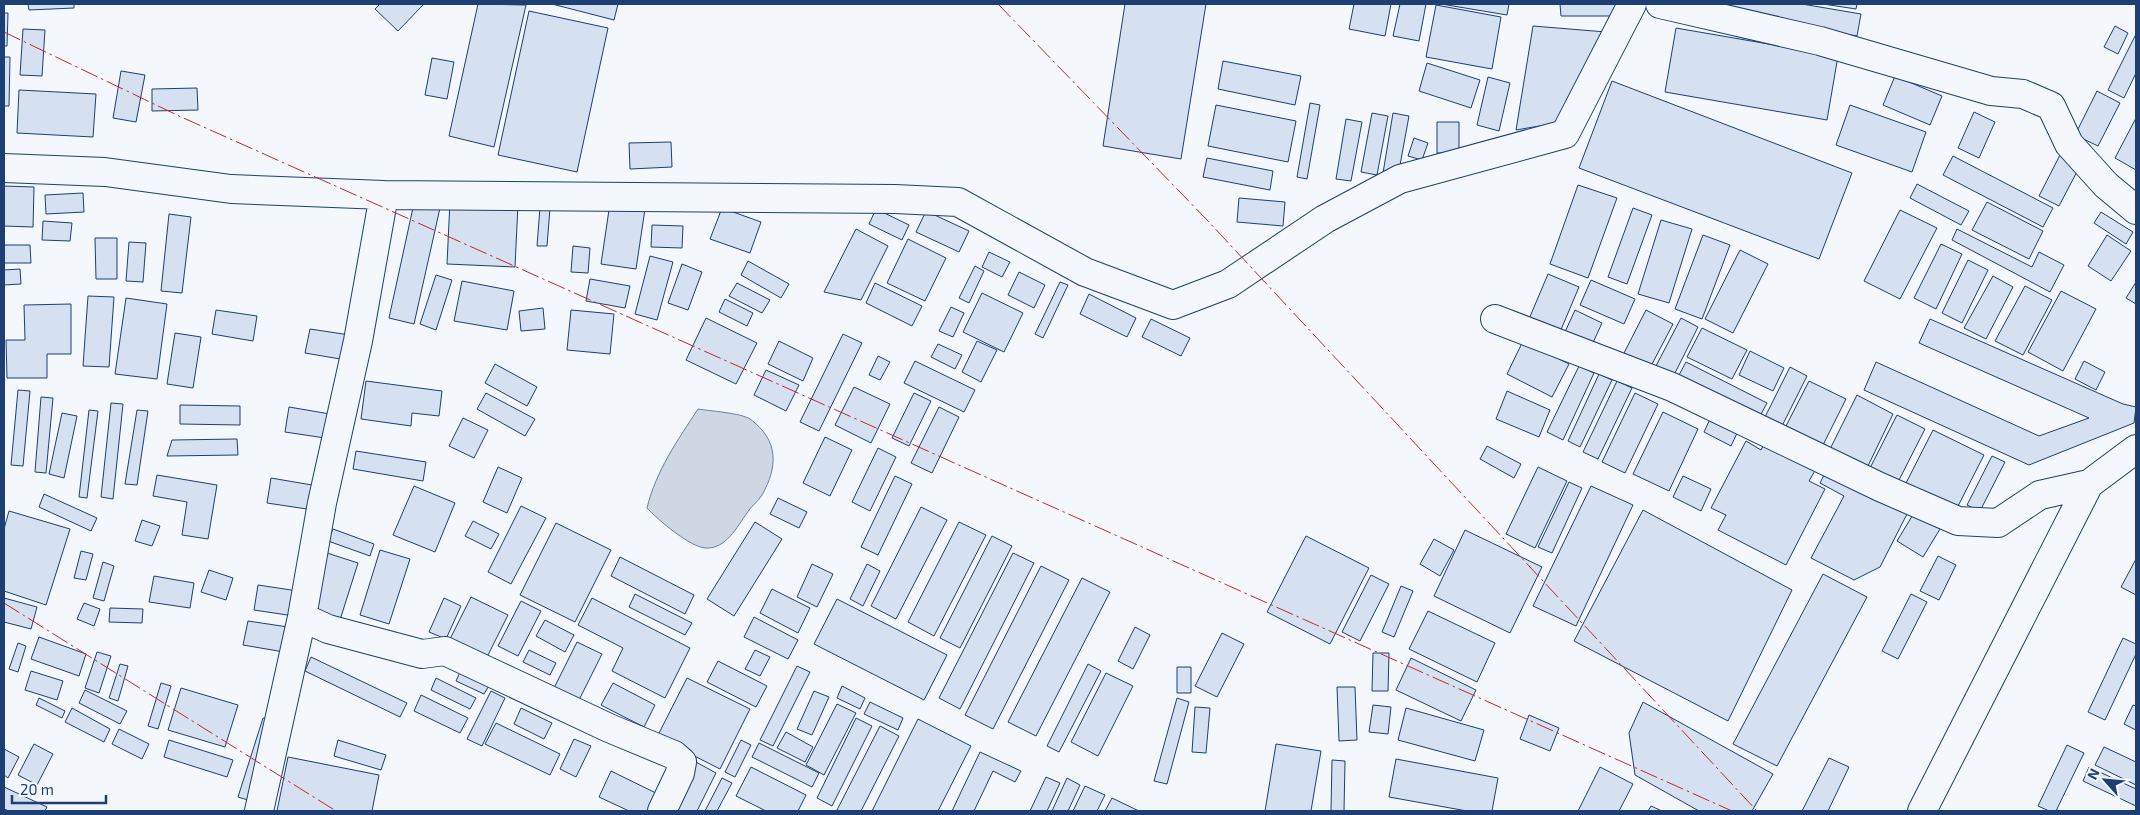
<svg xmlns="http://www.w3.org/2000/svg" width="2140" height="815" font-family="'Exo 2',sans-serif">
<rect width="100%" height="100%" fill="#f4f7fb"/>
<path fill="#cfd7e4" stroke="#687fa3" d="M698 409C710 411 741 413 750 419 779 440 778 467 762 495 758 502 751 506 747 513 737 527 726 549 706 548 691 548 657 519 647 508 656 471 677 441 698 409Z"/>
<path fill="#d5e0f0" stroke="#1d3f73" d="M28 4H74V8L29 10Z
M380 4H422L423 5 398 31 375 9Z
M478 4 526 5 494 147 449 136Z
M552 4H618L614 20Z
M1125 4H1206L1181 159 1103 146Z
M1354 4H1391L1385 36 1349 29Z
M1400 4H1426L1419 41 1393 36Z
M1441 4H1509L1507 15Z
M1560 4H1617V16H1561Z
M1727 4H1802L1861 14 1857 36 1725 14Z
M1823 4H1857L1856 9Z
M1436 5 1501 17 1492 69 1426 57Z
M529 11 608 28 577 172 498 155Z
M4 13H8L7 46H4Z
M1533 26 1606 32 1557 123 1516 130Z
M2115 26 2128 33 2118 54 2104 47Z
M1676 28 1838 56 1827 120 1665 92Z
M23 29 45 30 42 76 20 75Z
M2136 34V73L2124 98 2108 90Z
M4 57H10L9 106H4Z
M432 58 454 62 447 99 425 95Z
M1223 61 1301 76 1295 105 1218 89Z
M1427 63 1480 80 1471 108 1419 91Z
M121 71 145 75 136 122 113 118Z
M1895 76 1942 96 1930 125 1883 105Z
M1488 77 1510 83 1499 131 1477 125Z
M1612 81 1852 173 1819 259 1579 168Z
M197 88 198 110 152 111V89Z
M19 90 96 94 93 137 17 133Z
M2097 91 2120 103 2098 146 2075 135Z
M1310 103 1320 105 1307 179 1297 177Z
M1216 105 1296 121 1288 162 1208 146Z
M1850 105 1926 132 1912 172 1836 145Z
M1974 112 1995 122 1979 158 1958 148Z
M1372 113 1388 116 1377 175 1361 172Z
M1393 113 1409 116 1398 176 1383 173Z
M2136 118V170L2115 158Z
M1346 119 1362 122 1351 181 1336 179Z
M1437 122H1459V153H1437Z
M1414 138 1428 143 1422 160 1408 156Z
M671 142 672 167 630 169 629 143Z
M2060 155 2080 166 2059 206 2039 196Z
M1953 156 2053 208 2043 227 1943 175Z
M1207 158 1273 171 1270 190 1203 177Z
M1917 184 1969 211 1961 225 1910 198Z
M1578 185 1617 198 1588 278 1550 264Z
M4 186 34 187 33 227 4 226Z
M83 193 84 212 46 214 45 195Z
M1239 198 1285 202 1283 226 1237 222Z
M450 201 518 204 515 267 447 264Z
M1987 202 2043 231 2029 259 1972 230Z
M414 203 440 208 414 324 389 318Z
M610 203 645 209 636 269 601 264Z
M540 207 550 208 547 246H537Z
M722 208 761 222 750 253 710 239Z
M1633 208 1652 215 1627 284 1608 277Z
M876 209 909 225 902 240 869 224Z
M1900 210 1937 228 1900 299 1864 281Z
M926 211 969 231 959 252 916 232Z
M2101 212 2133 232 2126 244 2094 223Z
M169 214 191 217 182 293 161 291Z
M1661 220 1692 229 1669 303 1638 294Z
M43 221 72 223 70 241 42 240Z
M652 225 683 226 682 248 651 247Z
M856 229 888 246 861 300 824 292Z
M1957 229 2032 267 2039 252 2064 265 2050 292 1952 240Z
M1703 235 1730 245 1702 319 1675 309Z
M2107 235 2131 251 2111 281 2088 266Z
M95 238H117V279H96Z
M908 239 946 258 925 301 887 283Z
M129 242 146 243 143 282 126 281Z
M1941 244 1962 254 1936 309 1914 298Z
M4 245H30L31 263H4Z
M573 246 590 248 588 273 571 272Z
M1740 250 1768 264 1733 333 1705 319Z
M989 252 1010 262 1002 277 982 267Z
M650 256 673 262 657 320 635 314Z
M1968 260 1988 270 1962 323 1942 313Z
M748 261 789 284 781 298 741 275Z
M682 264 702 272 688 310 668 303Z
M975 266 984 271 969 303 959 298Z
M20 269 21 284 4 285V270Z
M1019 272 1045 285 1034 308 1008 295Z
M1548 274 1579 287 1560 332 1529 319Z
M436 275 452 280 436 330 420 324Z
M1993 276 2013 287 1986 339 1964 328Z
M590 279 630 286 625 308 586 301Z
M1591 280 1635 299 1624 324 1580 305Z
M462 281 514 291 507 330 454 321Z
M1060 282 1068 285 1043 338 1035 334Z
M2136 282V304L2126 298Z
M737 283 770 300 762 313 729 296Z
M875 283 922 306 912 326 866 303Z
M2025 286 2052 300 2023 355 1995 341Z
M2061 291 2096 309 2063 371 2028 352Z
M982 293 1023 313 1004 352 963 332Z
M1089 294 1136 318 1127 337 1080 314Z
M88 296 114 297 109 367 83 366Z
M126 298 167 304 157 379 115 374Z
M725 299 753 313 747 326 719 312Z
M71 304V354H47V378H7L6 340H25L24 305Z
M951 307 964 313 953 337 939 331Z
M543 308 545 329 521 331 519 311Z
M216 310 257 316 253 341 212 334Z
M571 310 614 314 610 354 567 350Z
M1575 310 1602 323 1592 345 1565 332Z
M1646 310 1673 324 1651 366 1624 353Z
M706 318 757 343 736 384 686 360Z
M1681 318 1698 327 1674 375 1656 366Z
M1151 319 1190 338 1181 356 1142 337Z
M1930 319 2123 404 2136 407 2134 423 2029 465 1864 390 1876 362 2039 436 2089 418 1919 343Z
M1702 328 1747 350 1732 379 1687 357Z
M310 329 350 335 346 360 305 353Z
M175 333 201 337 193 388 167 384Z
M843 334 862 343 819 431 800 422Z
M779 341 813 358 803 381 768 364Z
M977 341 997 350 981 382 962 372Z
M1523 341 1569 364 1552 397 1507 374Z
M938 344 962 355 955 369 931 357Z
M1750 351 1784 368 1773 391 1739 375Z
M878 356 890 362 880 380 869 375Z
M915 361 975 390 964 412 904 383Z
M2084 361 2105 372 2096 390 2075 379Z
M1686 362 1767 403 1760 416 1679 375Z
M495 364 537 387 527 406 485 383Z
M1579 366 1594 373 1563 440 1547 432Z
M1790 367 1807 376 1781 428 1764 419Z
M766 370 799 385 786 411 754 395Z
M1599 374 1612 380 1580 447 1568 441Z
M366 381 442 391 439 416 412 413 411 426 361 419Z
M1617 381 1632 388 1598 459 1583 452Z
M1809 381 1846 399 1822 447 1785 428Z
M854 387 890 404 871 443 835 425Z
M18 390 30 391 23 466 11 465Z
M1507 391 1550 410 1539 437 1496 419Z
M486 393 535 419 525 436 477 409Z
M914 393 931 401 909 446 892 438Z
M1635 393 1658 404 1625 473 1602 462Z
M1857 395 1893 414 1867 468 1830 449Z
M41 397 53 398 46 473 35 472Z
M111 403 123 404 113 499 101 497Z
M180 405 240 406V425L180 424Z
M289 407 330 414 325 438 285 432Z
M939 407 959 417 932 473 911 463Z
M89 410 98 411 87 498 79 497Z
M137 410 148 411 137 485 125 484Z
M1663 412 1698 429 1669 491 1633 474Z
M62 413 77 416 64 478 49 474Z
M1897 415 1925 429 1898 482 1870 468Z
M1711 417 1739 429 1731 446 1704 432Z
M463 418 488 430 474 458 449 446Z
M1933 430 1984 455 1955 512 1904 487Z
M825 437 852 450 830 496 803 483Z
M237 439 238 455 167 456 172 440Z
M1746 441 1761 450 1765 442 1816 469 1809 481 1825 489 1786 565 1718 530 1726 515 1711 508Z
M1487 446 1521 464 1514 478 1480 459Z
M878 448 896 457 870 511 852 502Z
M356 451 426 462 423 481 353 469Z
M1992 456 2005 462 1980 511 1967 505Z
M498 467 522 478 507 513 483 502Z
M1538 467 1567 481 1535 548 1506 534Z
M1826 471 1907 514 1880 567 1854 580 1811 558 1844 496 1820 483Z
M157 475 217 485 208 539 182 535 187 502 153 496Z
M895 476 912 484 878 555 861 547Z
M1683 476 1711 489 1701 511 1673 497Z
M271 478 312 485 307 509 267 503Z
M1569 482 1582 488 1552 553 1538 547Z
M414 486 455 503 435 552 393 535Z
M1591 486 1633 505 1576 626 1533 606Z
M44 494 97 518 91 531 39 507Z
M778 498 807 512 799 528 770 514Z
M521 506 546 518 511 584 488 572Z
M921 507 947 520 896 619 871 606Z
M1643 510 1792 590 1728 721 1574 641Z
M9 511 70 529 46 605 4 591V529Z
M1914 513 1940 529 1923 557 1897 541Z
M142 520 160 526 152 546 135 541Z
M473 521 499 534 491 549 465 536Z
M755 522 782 539 734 616 707 599Z
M959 522 986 535 934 636 908 622Z
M556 523 611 550 575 622 520 595Z
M333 529 374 544 370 556 328 541Z
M1465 530 1542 567 1510 633 1434 596Z
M992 536 1012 546 960 648 940 638Z
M1306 536 1369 568 1330 644 1267 612Z
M1434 539 1454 550 1440 576 1420 564Z
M380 550 410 559 389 624 360 615Z
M81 551 93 554 86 580 74 578Z
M327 553 358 563 340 620 309 610Z
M1013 553 1034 563 960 709 939 698Z
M1938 556 1956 565 1939 600 1920 591Z
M620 557 694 595 685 614 611 576Z
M2136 559V595L2121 587Z
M103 562 114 566 104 601 93 598Z
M812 564 833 574 817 607 797 597Z
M867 564 880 571 863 606 850 599Z
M1041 566 1069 580 993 729 965 715Z
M209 570 233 578 226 600 201 592Z
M1823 574 1867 597 1777 766 1733 744Z
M1371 575 1389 584 1360 641 1342 632Z
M154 576 194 583 190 608 149 602Z
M1082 578 1110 592 1036 736 1008 722Z
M258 585 298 591 294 616 254 610Z
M1401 586 1413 591 1394 637 1382 632Z
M772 589 810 608 798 633 760 613Z
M635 594 692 623 685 635 629 607Z
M1911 594 1927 602 1898 659 1882 651Z
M471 597 508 615 487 657 450 639Z
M4 598 37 607 31 629 4 622Z
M444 598 461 606 446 639 429 632Z
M592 598 690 648 665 698 612 671 623 648 578 625Z
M837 599 947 655 924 700 814 644Z
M521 601 541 611 518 656 498 646Z
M84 603 100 609 94 626 77 619Z
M110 608 143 609 142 623 109 622Z
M1428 611 1495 643 1477 682 1409 649Z
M754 617 798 640 788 659 744 637Z
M545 620 574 635 565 652 536 636Z
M248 621 288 627 284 652 243 645Z
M1135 627 1150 635 1133 669 1118 661Z
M1222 633 1244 644 1217 697 1195 686Z
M39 637 86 654 79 676 31 659Z
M2123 638 2136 644V654L2105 720 2088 712Z
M577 642 602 654 579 700 554 688Z
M18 643 26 646 18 672 9 669Z
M529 650 556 663 550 675 523 662Z
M755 650 770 657 760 676 745 669Z
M97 652 111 656 99 693 85 688Z
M1373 653H1389L1388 691H1372Z
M311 657 407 703 400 717 305 671Z
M1411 658 1476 690 1461 721 1396 690Z
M718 661 767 686 756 707 707 682Z
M120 664 128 666 118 701 109 698Z
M1088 664 1101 671 1059 752 1047 746Z
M797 666 810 672 773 746 760 740Z
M1177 667H1191V693H1177Z
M461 670 490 684 484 694 456 681Z
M31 671 63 681 57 700 25 690Z
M1106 673 1133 686 1098 756 1071 742Z
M436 678 476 698 470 709 431 690Z
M687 678 750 709 720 769 657 737Z
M161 683 171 686 158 729 148 726Z
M613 683 655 705 644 727 601 705Z
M842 686 865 698 860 709 837 698Z
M1337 687H1355L1357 740 1339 741Z
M181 688 238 705 225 747 168 730Z
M85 690 127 711 120 724 79 703Z
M491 691 505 698 482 746 467 739Z
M814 691 829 697 812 735 797 729Z
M421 695 468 718 460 733 414 711Z
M39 698 65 711 62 718 36 705Z
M1177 698 1189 702 1167 784 1154 781Z
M870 702 903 718 898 730 864 714Z
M1643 702 1773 774 1752 811H1699L1635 775 1629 733Z
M837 704 856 713 824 775 806 765Z
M1373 705 1391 707 1388 734 1369 732Z
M2133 705 2136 706V730L2124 724Z
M1195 707 1210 708 1206 753 1192 752Z
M72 708 110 729 104 742 65 722Z
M521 708 552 723 544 739 514 724Z
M1406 708 1484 730 1475 761 1398 740Z
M1529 715 1559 728 1550 751 1520 739Z
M263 718 276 721 251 801 238 797Z
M856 718 872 726 832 806 817 798Z
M918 719 971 746 938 811H872Z
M496 723 560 754 550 775 485 744Z
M880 726 899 736 861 811H839L837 810Z
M119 729 149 744 142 759 112 744Z
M786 732 813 747 805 762 777 748Z
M574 739 591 746 576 777 560 769Z
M169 740 233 760 227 777 164 757Z
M338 740 386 755 381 770 334 756Z
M741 740 751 745 735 777 725 772Z
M759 743 819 773 812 787 752 757Z
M34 744 53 754 37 785 18 775Z
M1276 744 1321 751 1311 811H1265Z
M2067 745 2084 753 2056 811H2049L2038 806Z
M2104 747 2136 762V785L2095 765Z
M4 749 19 757 8 778 4 775Z
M980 752 1021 771 1015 782 993 771 974 811H952Z
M288 757 379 775 372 811H277Z
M1829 758 1849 767 1828 811H1802Z
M1396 759 1498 778 1492 811H1467L1389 797Z
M1332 760 1345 761 1344 811H1331Z
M696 762 716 773 697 811H671Z
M751 767 806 795 798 811H766L736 796Z
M1600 767 1633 784 1619 811H1578Z
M2089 767 2136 789V806L2083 781Z
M611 771 662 796 654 811H629L599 797Z
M1046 777 1060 783 1047 811H1030Z
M722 778 732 783 717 811H705Z
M1067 778 1080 785 1068 811H1052Z
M1085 786 1105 795 1097 811H1073Z
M4 787 47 807 45 811H9L4 809Z
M1112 798 1139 811H1105Z
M1651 806 1662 811H1648Z"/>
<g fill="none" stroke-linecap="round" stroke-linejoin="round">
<defs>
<path id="minor" d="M1660 4 1820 41 1991 91 2023 94 2051 106 2069 144 2106 185 2136 210
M4 168 105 172 231 189 384 195 895 199 958 202 1085 272 1173 305 1228 284 1325 219 1400 179 1565 134 1632 4
M1495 319 1672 387 1880 487 1958 521 1998 523 2040 495 2089 484
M302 617 328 629 422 654 445 651 609 728 674 755 682 762 680 773 662 811
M259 811 302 617 322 503 358 341 384 195
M1922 811 2089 484 2136 449"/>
</defs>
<use href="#minor" stroke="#1d3f73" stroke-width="30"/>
<use href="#minor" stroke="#f4f7fb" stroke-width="28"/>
<path stroke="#c62828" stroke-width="1" stroke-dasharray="18 4 2.5 4" stroke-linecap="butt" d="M998 4 1208 221 1757 811
M4 32 179 116 1732 811
M4 603 336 811"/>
</g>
<rect width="2140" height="815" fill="none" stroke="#1d3f73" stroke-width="10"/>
<g transform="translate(2105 780) rotate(297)" stroke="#f4f7fb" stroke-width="4" paint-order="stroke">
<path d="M0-4L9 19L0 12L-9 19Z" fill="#1d3f73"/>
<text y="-8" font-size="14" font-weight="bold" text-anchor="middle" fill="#1d3f73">N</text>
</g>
<path d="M12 795v8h94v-8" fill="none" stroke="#1d3f73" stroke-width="2.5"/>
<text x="20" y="795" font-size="15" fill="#1d3f73" stroke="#f4f7fb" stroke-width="4" paint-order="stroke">20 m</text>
</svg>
